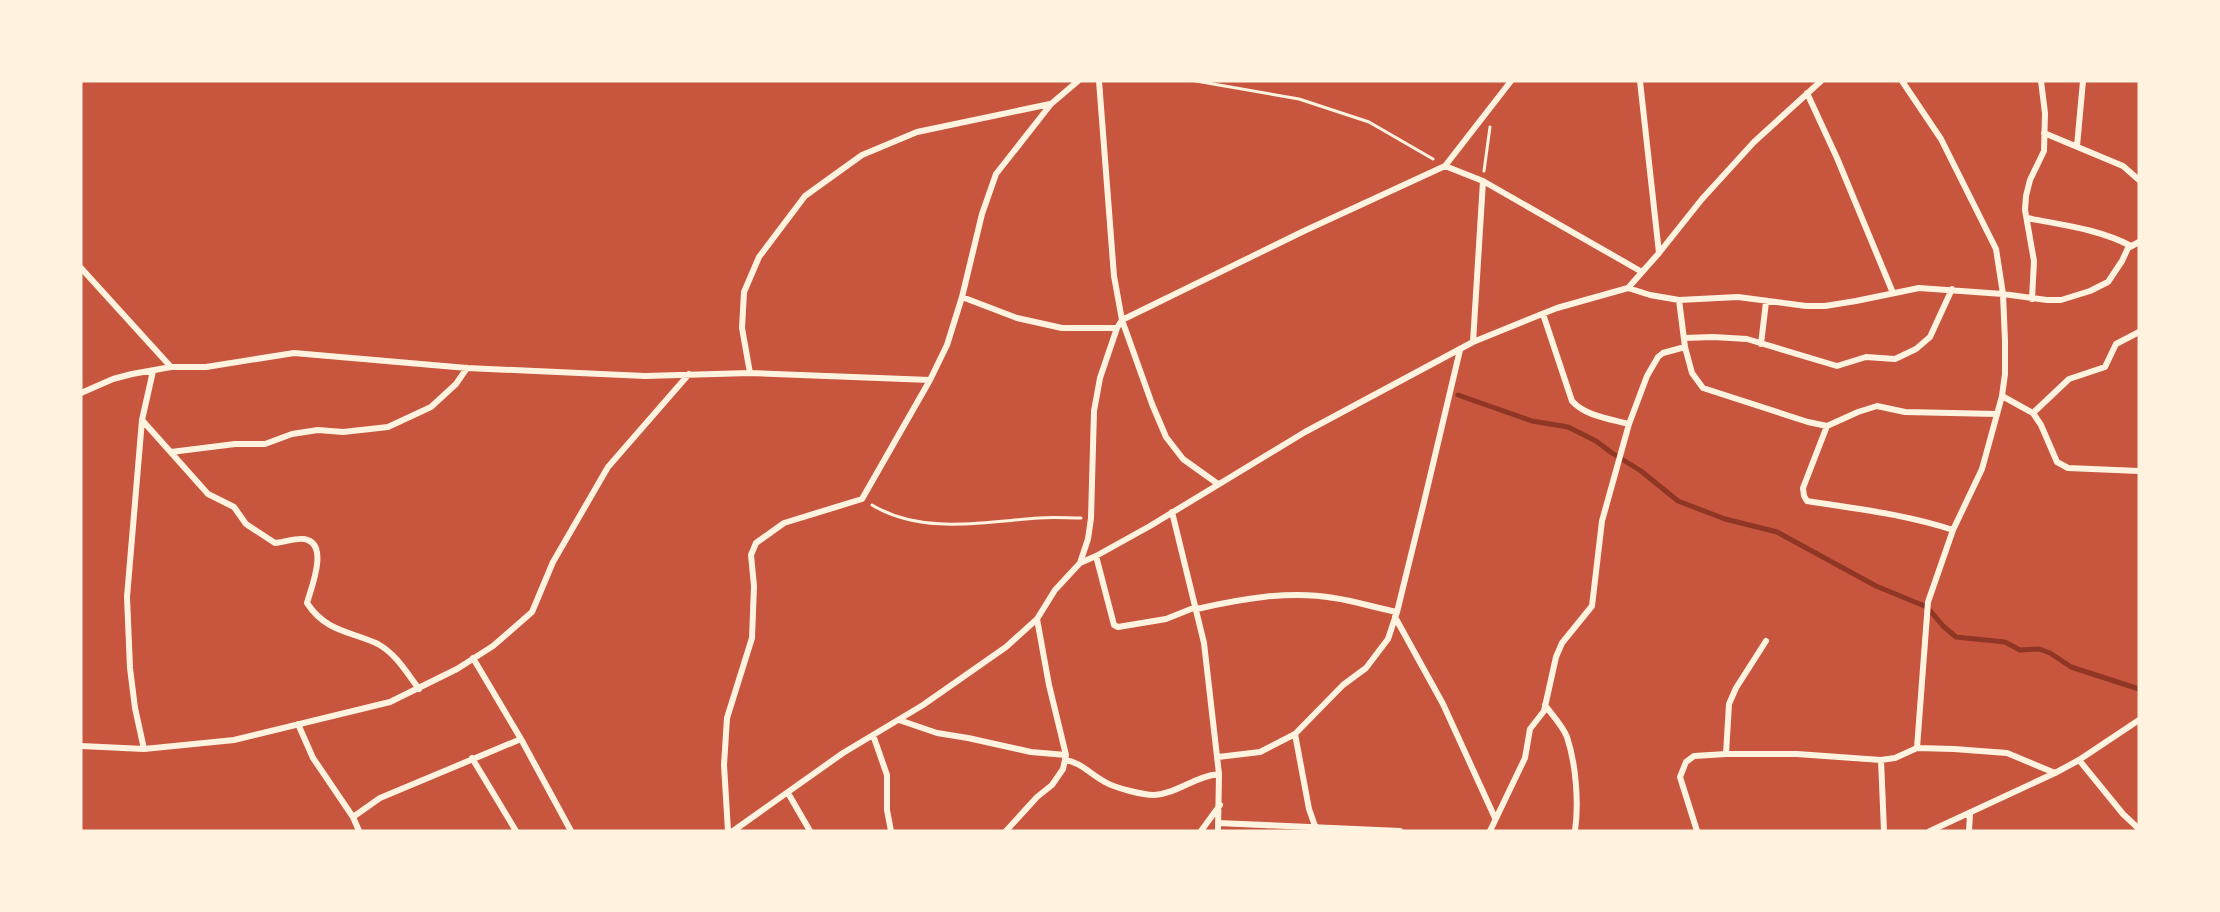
<svg xmlns="http://www.w3.org/2000/svg" width="2220" height="912" font-family="Figtree,sans-serif">
<rect width="100%" height="100%" fill="#c8553d"/>
<g fill="none" stroke-linecap="round" stroke-linejoin="round">
<path stroke="#8f3625" stroke-width="5" d="M1458 395 1532 421 1568 427 1596 441 1612 453 1641 471 1678 501 1725 519 1777 532 1876 586 1927 607 1943 626 1956 637 2005 642 2020 650 2039 649 2050 653 2071 667 2139 689"/>
<path stroke="#fff3e0" stroke-width="3" d="M1196 81 1299 99 1369 122 1433 159
M1484 171 1490 127
M872 505C922 535 984 522 1039 518 1053 517 1067 518 1081 518"/>
<path stroke="#fff3e0" stroke-width="6" d="M1099 81 1114 276 1122 320 1152 404 1166 437 1183 459 1218 484
M1640 81 1659 253
M1902 81 1941 139 1996 249 2003 294 2005 341V374L2002 396 1982 469 1953 530 1928 602 1917 748
M1807 93 1837 158 1893 293
M2044 133 2123 166 2139 180
M2077 146 2083 81
M1445 166 1483 181 1642 272
M2027 218C2062 225 2099 229 2131 246
M81 268 171 367
M1628 288 1650 295 1679 300 1738 297 1806 306H1825L1856 301 1919 288 2003 294 2047 300H2061L2090 291 2108 282 2122 261 2128 248 2139 242
M962 297 1017 318 1062 328H1117
M2032 299 2034 261 2025 210 2026 196 2030 180 2044 151 2045 113 2041 81
M1543 314 1572 401C1585 416 1611 419 1629 424
M1684 338 1713 337 1747 339 1837 366 1866 357 1895 359 1916 349 1930 337 1952 289
M1473 342 1557 308 1628 288 1659 253 1702 199 1754 142 1821 81
M1761 344 1766 302
M1685 347 1692 373 1703 388 1808 422 1827 426 1858 412 1877 406 1905 412 1997 414
M750 373 742 328 744 292 759 257 805 196 862 155 917 132 1050 104
M81 393 113 379 132 374 171 367H206L294 353 467 368 645 376 750 373 930 380
M2002 396 2033 413 2041 425 2057 462 2068 468 2139 471
M2033 413 2069 379 2105 367 2116 344 2139 332
M142 420 208 494 234 507 246 524 275 543C284 542 296 538 304 539 330 543 311 588 307 603 326 632 350 631 378 644 396 654 407 673 419 689
M1827 426 1803 488 1804 496 1807 501C1856 509 1905 514 1953 530
M171 452 235 444H265L292 434 318 430 343 432 388 427 431 407 456 384 467 368
M1172 512 1204 643 1219 774 1218 831
M1096 556 1114 625 1118 627 1166 619 1196 607
M1080 563 1088 539 1091 518 1094 411 1100 378 1117 328 1122 320 1304 231 1445 166 1511 81
M1197 609C1240 599 1290 590 1334 598 1355 601 1376 608 1397 612
M1395 617 1443 704 1495 818
M473 658 521 739 571 831
M1545 705C1552 715 1562 725 1567 737 1576 764 1579 803 1575 831
M899 720 937 733 968 738 1031 752 1066 755
M298 724 313 758 353 817 359 831
M1295 734 1309 809 1315 826
M873 735 887 775V810L891 831
M81 746 144 749 234 740 390 702 457 669 493 646 532 612 553 562 608 467 689 374
M144 749 135 708 130 668 127 597 142 420 153 371
M1726 754 1729 704 1736 688 1766 641
M1218 757 1260 752 1295 734 1343 685 1366 668 1388 639 1397 612 1424 502 1460 350
M472 758 516 831
M1065 760C1081 762 1091 775 1105 782 1115 788 1143 795 1154 795 1179 793 1195 776 1219 774
M1881 760 1884 831
M2079 760 2123 814 2139 829
M788 793 810 831
M353 817 380 798 521 739
M1218 823 1400 831
M728 831 724 765 727 718 752 638 754 586 751 555 756 543 784 523 862 499 930 380 947 345 962 297 982 214 996 174 1051 104 1078 81
M733 831 843 753 923 705 1006 647 1037 619 1055 590 1080 563 1096 556 1150 526 1305 432 1473 342 1483 181
M1006 831 1037 797 1052 785 1063 769 1066 755 1049 685 1037 619
M1201 831 1220 805
M1490 831 1525 758 1530 729 1544 711 1556 657 1562 643 1592 606 1602 521 1629 424 1647 376 1658 357 1663 353 1685 347 1679 300
M1697 831 1680 777 1686 762 1694 756 1726 754H1797L1881 760 1895 758 1917 748 1954 749 2007 753 2055 773
M1930 831 2055 773 2079 760 2139 720
M1969 831 1970 814"/>
</g>
<rect width="2220" height="912" fill="none" stroke="#fff3e0" stroke-width="165"/>
</svg>
